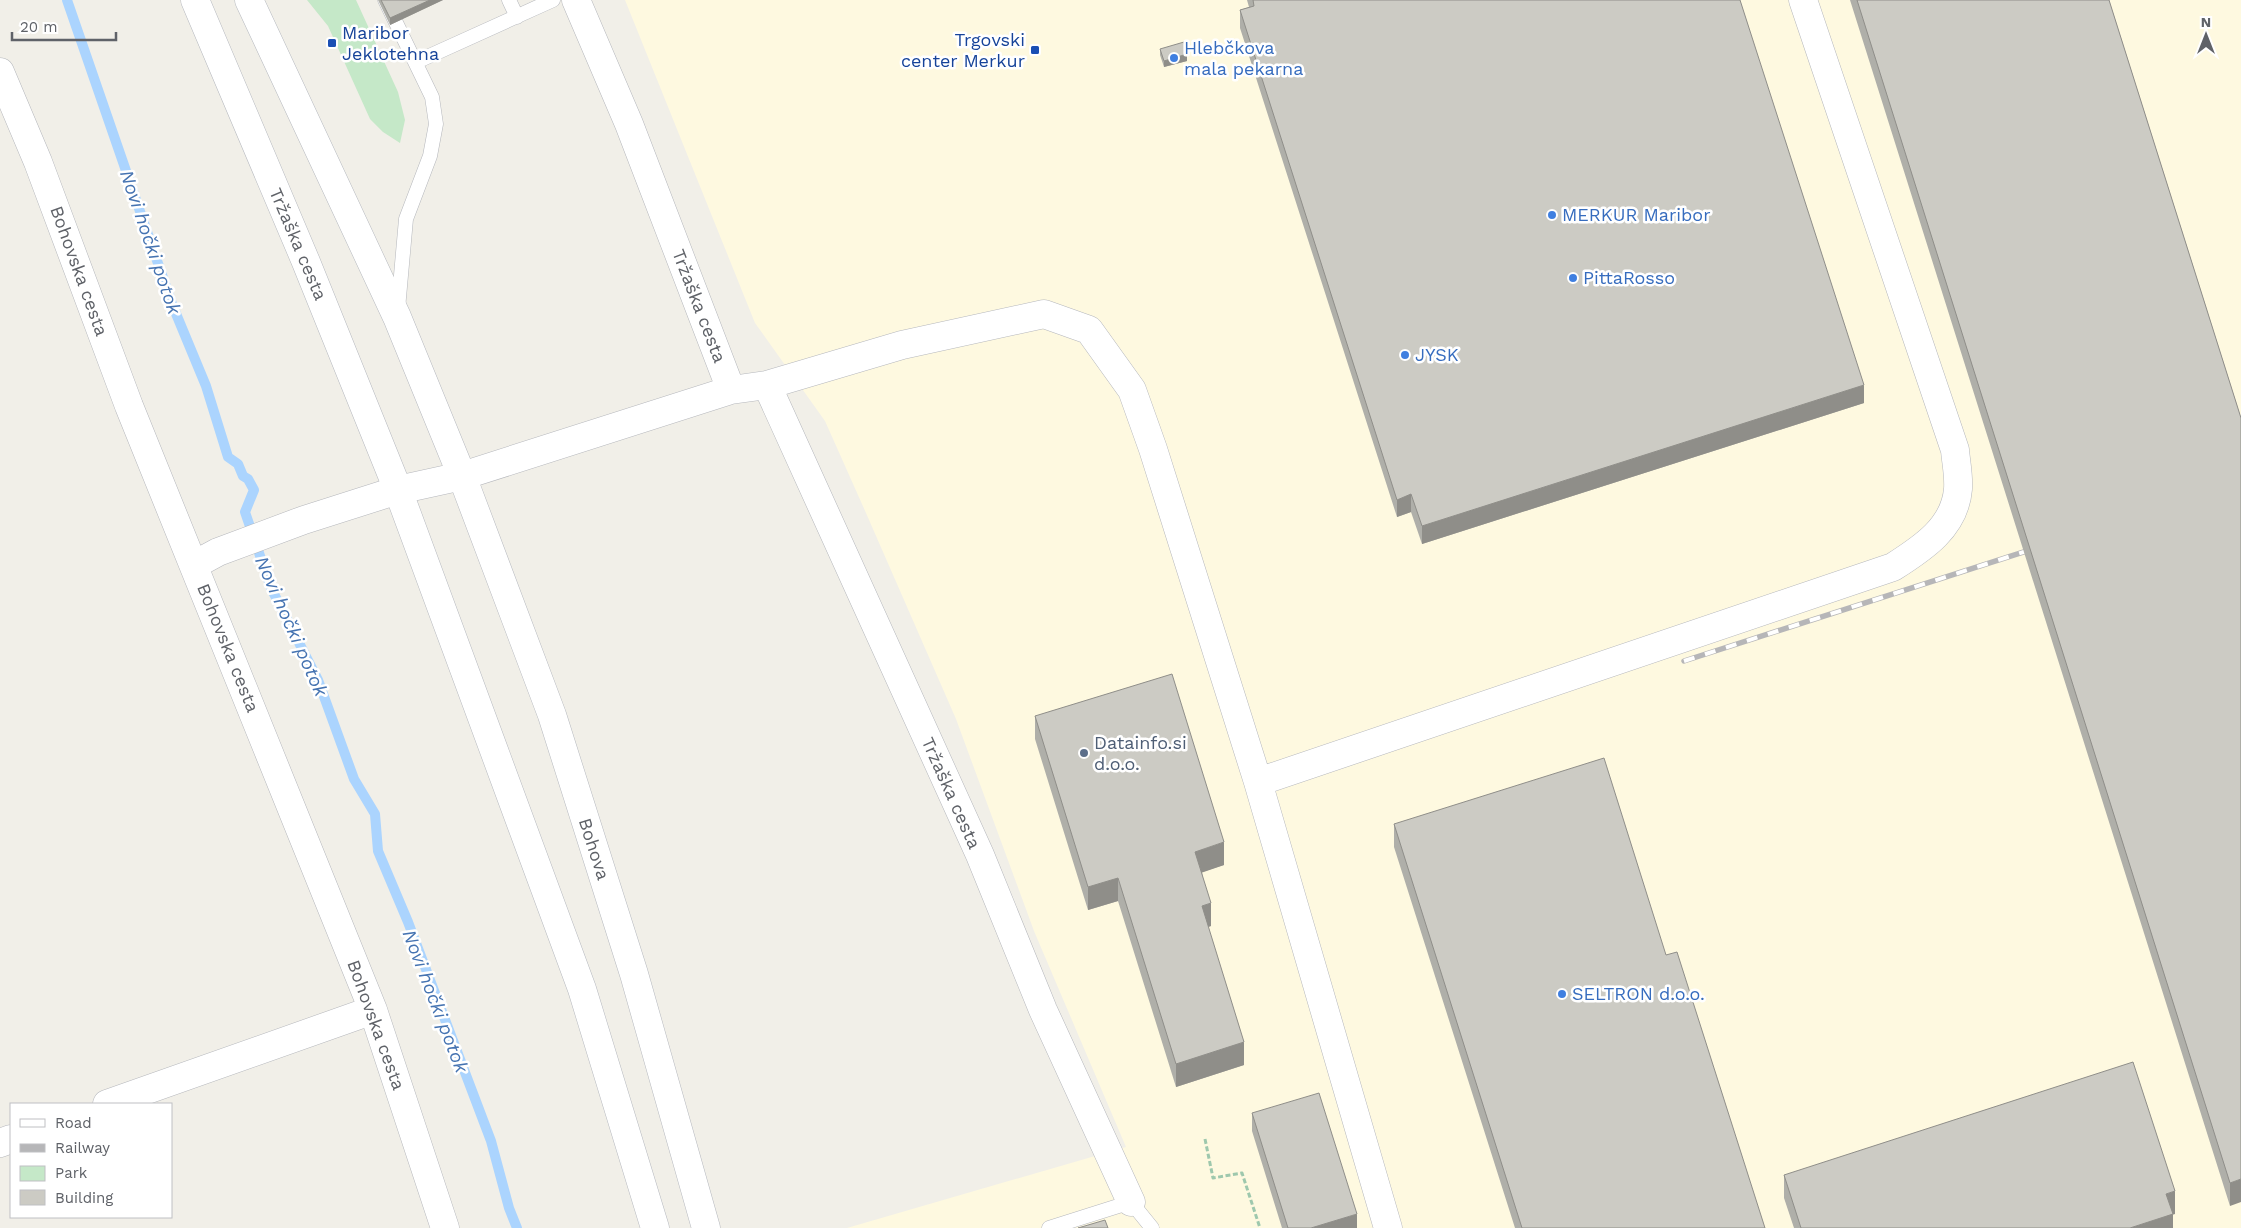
<svg xmlns="http://www.w3.org/2000/svg" width="2241" height="1228" font-family="'Work Sans',sans-serif">
<rect width="100%" height="100%" fill="#f1efe8"/>
<path fill="#fef9e0" d="M625 0H2241V1228H847L1126 1147 1034 931 956 719 866 513 825 421 755 323Z"/>
<path fill="#c5e8c8" d="M307 0H356L398 92 405 120 400 143 383 132 370 119 328 26Z"/>
<g fill="none" stroke-linecap="round" stroke-linejoin="round">
<path stroke="#abd4fe" stroke-width="10" d="M67 0 172 304 206 386 228 457 238 464 243 476 248 479 254 490 245 512 271 588 318 680 354 779 375 814 378 851 408 922 491 1141 509 1208 517 1228"/>
<defs>
<path id="service" d="M385 0 432 97 436 124 430 156 406 219 398 309
M509 0 517 17
M416 62 553 0
M1049 1228 1131 1202 1152 1228"/>
<path id="minor" d="M576 0 629 124 731 390
M0 72 38 162 129 406 373 1010 445 1228
M767 385 980 855 1043 1010 1131 1202
M194 565 218 552 304 520 398 490 462 476 731 390 767 385 902 345 1044 314 1089 330 1132 390 1153 449 1258 782 1388 1228
M1258 782 1893 567C1923 548 1955 527 1958 489 1959 476 1956 462 1955 450L1803 0
M107 1104 373 1010
M0 1143 11 1139"/>
<path id="secondary" d="M195 0 306 262 398 490 582 989 655 1228
M249 0 397 317 462 476 552 715 634 974 706 1228"/>
</defs>
<use href="#service" stroke="#b5b7bc" stroke-width="15"/>
<use href="#minor" stroke="#b5b7bc" stroke-width="29"/>
<use href="#secondary" stroke="#b6b9bf" stroke-width="29"/>
<path stroke="#9ec8ad" stroke-width="3" stroke-dasharray="5 2.5" stroke-linecap="butt" d="M1205 1139 1213 1178 1242 1173 1260 1228"/>
<use href="#service" stroke="#fff" stroke-width="14"/>
<use href="#minor" stroke="#fff" stroke-width="28"/>
<use href="#secondary" stroke="#fff" stroke-width="28"/>
<defs>
<path id="rail" d="M1684 661 2036 548"/>
</defs>
<use href="#rail" stroke="#b6b6b8" stroke-width="5.5"/>
<use href="#rail" stroke="#fff" stroke-width="4" stroke-dasharray="11" stroke-linecap="butt"/>
</g>
<path fill="#afafa9" d="M378 0H443L390 25Z
M1247 0H1740L1864 403 1422 544 1411 512 1397 517 1240 28V10L1249 7Z
M1850 0H2109L2241 418 2230 1206Z
M1160 49 1187 61 1164 67 1160 55Z
M1035 716 1224 865 1202 872 1211 926 1208 927 1244 1065 1176 1087 1118 901 1088 910 1035 739Z
M1394 824 1765 1228H1515L1394 847Z
M1252 1113 1357 1228H1282L1252 1131Z
M1784 1175 2175 1214H2173V1228H1794L1784 1198Z"/>
<path fill="#8f8e89" d="M430 0H443L390 25V18Z
M1187 54V61L1164 67V61Z
M1864 385V403L1422 544V526Z
M1411 494V512L1397 517V500Z
M1224 842V865L1195 875V852Z
M1118 878V901L1088 910V887Z
M1211 903V926L1202 929V906Z
M1244 1042V1065L1176 1087V1064Z
M2241 1179V1202L2230 1206V1183Z
M2175 1191V1214L2166 1217V1194Z
M1357 1214V1228H1311Z
M2173 1214V1228H2130Z"/>
<path fill="#cccbc4" stroke="#8f8e89" d="M381 0H430L390 18Z
M1253 0H1740L1864 385 1422 526 1411 494 1397 500 1240 10 1254 6Z
M1857 0H2109L2241 418V1179L2230 1183Z
M1184 42 1187 54 1164 61 1160 49Z
M1172 674 1224 842 1195 852 1211 903 1202 906 1244 1042 1176 1064 1118 878 1088 887 1035 716Z
M1604 758 1666 955 1677 952 1765 1228H1522L1394 824Z
M2133 1062 2175 1191 2166 1194 2173 1214 2130 1228H1801L1784 1175Z
M1319 1093 1357 1214 1311 1228H1288L1252 1113Z
M1105 1220 1108 1228H1078Z"/>
<g fill="#1a4fb4" stroke="#fff" stroke-width="2">
<rect x="327" y="38" width="10" height="10" rx="2.5"/>
<rect x="1030" y="45" width="10" height="10" rx="2.5"/>
</g>
<g fill="#3f7fe0" stroke="#fff" stroke-width="2">
<circle cx="1174" cy="58" r="5"/>
<circle cx="1552" cy="215" r="5"/>
<circle cx="1573" cy="278" r="5"/>
<circle cx="1405" cy="355" r="5"/>
<circle cx="1562" cy="994" r="5"/>
</g>
<circle fill="#5c6f8a" stroke="#fff" stroke-width="2" cx="1084" cy="753" r="5"/>
<g text-anchor="middle" stroke-width="5" stroke-linejoin="round" paint-order="stroke">
<g font-size="18" fill="#164399" stroke="#fff" text-anchor="start">
<text x="342" y="39">Maribor<tspan x="342" dy="21">Jeklotehna</tspan></text>
<text x="1025" y="46" text-anchor="end">Trgovski<tspan x="1025" dy="21">center Merkur</tspan></text>
</g>
<g font-size="18" fill="#366cbe" stroke="#fff" text-anchor="start">
<text x="1184" y="54">Hlebčkova<tspan x="1184" dy="21">mala pekarna</tspan></text>
<text x="1562" y="221">MERKUR Maribor</text>
<text x="1583" y="284">PittaRosso</text>
<text x="1415" y="361">JYSK</text>
<text x="1572" y="1000">SELTRON d.o.o.</text>
</g>
<g font-size="18" fill="#5f6268" stroke="#fff">
<text transform="translate(298 244) rotate(67)" y="6">Tržaška cesta</text>
<text transform="translate(79 271) rotate(70)" y="6">Bohovska cesta</text>
<text transform="translate(699 306) rotate(69)" y="6">Tržaška cesta</text>
<text transform="translate(228 648) rotate(68)" y="6">Bohovska cesta</text>
<text transform="translate(951 793) rotate(66)" y="6">Tržaška cesta</text>
<text transform="translate(594 849) rotate(72)" y="6">Bohova</text>
<text transform="translate(376 1025) rotate(70)" y="6">Bohovska cesta</text>
</g>
<g font-size="18" fill="#4e5e75" stroke="#fff" text-anchor="start">
<text x="1094" y="749">Datainfo.si<tspan x="1094" dy="21">d.o.o.</tspan></text>
</g>
<g font-size="19" font-style="italic" fill="#4573b1" stroke="#fff">
<text transform="translate(151 242) rotate(71)" y="7">Novi hočki potok</text>
<text transform="translate(292 626) rotate(66)" y="7">Novi hočki potok</text>
<text transform="translate(436 1001) rotate(69)" y="7">Novi hočki potok</text>
</g>
</g>
<rect x="10" y="1103" width="162" height="115" fill="#ffffff" stroke="#bfc0c3"/>
<rect x="20" y="1119" width="25" height="8" fill="#ffffff" stroke="#bfc0c3"/>
<text x="55" y="1128" font-size="15" fill="#5f6268">Road</text>
<rect x="20" y="1144" width="25" height="8" fill="#b6b6b8" stroke="#bfc0c3"/>
<text x="55" y="1153" font-size="15" fill="#5f6268">Railway</text>
<rect x="20" y="1166" width="25" height="15" fill="#c5e8c8" stroke="#bfc0c3"/>
<text x="55" y="1178" font-size="15" fill="#5f6268">Park</text>
<rect x="20" y="1190" width="25" height="15" fill="#cccbc4" stroke="#bfc0c3"/>
<text x="55" y="1203" font-size="15" fill="#5f6268">Building</text>
<g transform="translate(2206 35)" stroke="#ffffff" stroke-width="4" paint-order="stroke">
<path d="M0-4L9 19L0 12L-9 19Z" fill="#5f6268"/>
<text y="-8" font-size="14" font-weight="bold" text-anchor="middle" fill="#5f6268">N</text>
</g>
<path d="M12 32v8h104v-8" fill="none" stroke="#5f6268" stroke-width="2.5"/>
<text x="20" y="32" font-size="15" fill="#5f6268" stroke="#ffffff" stroke-width="4" paint-order="stroke">20 m</text>
</svg>
